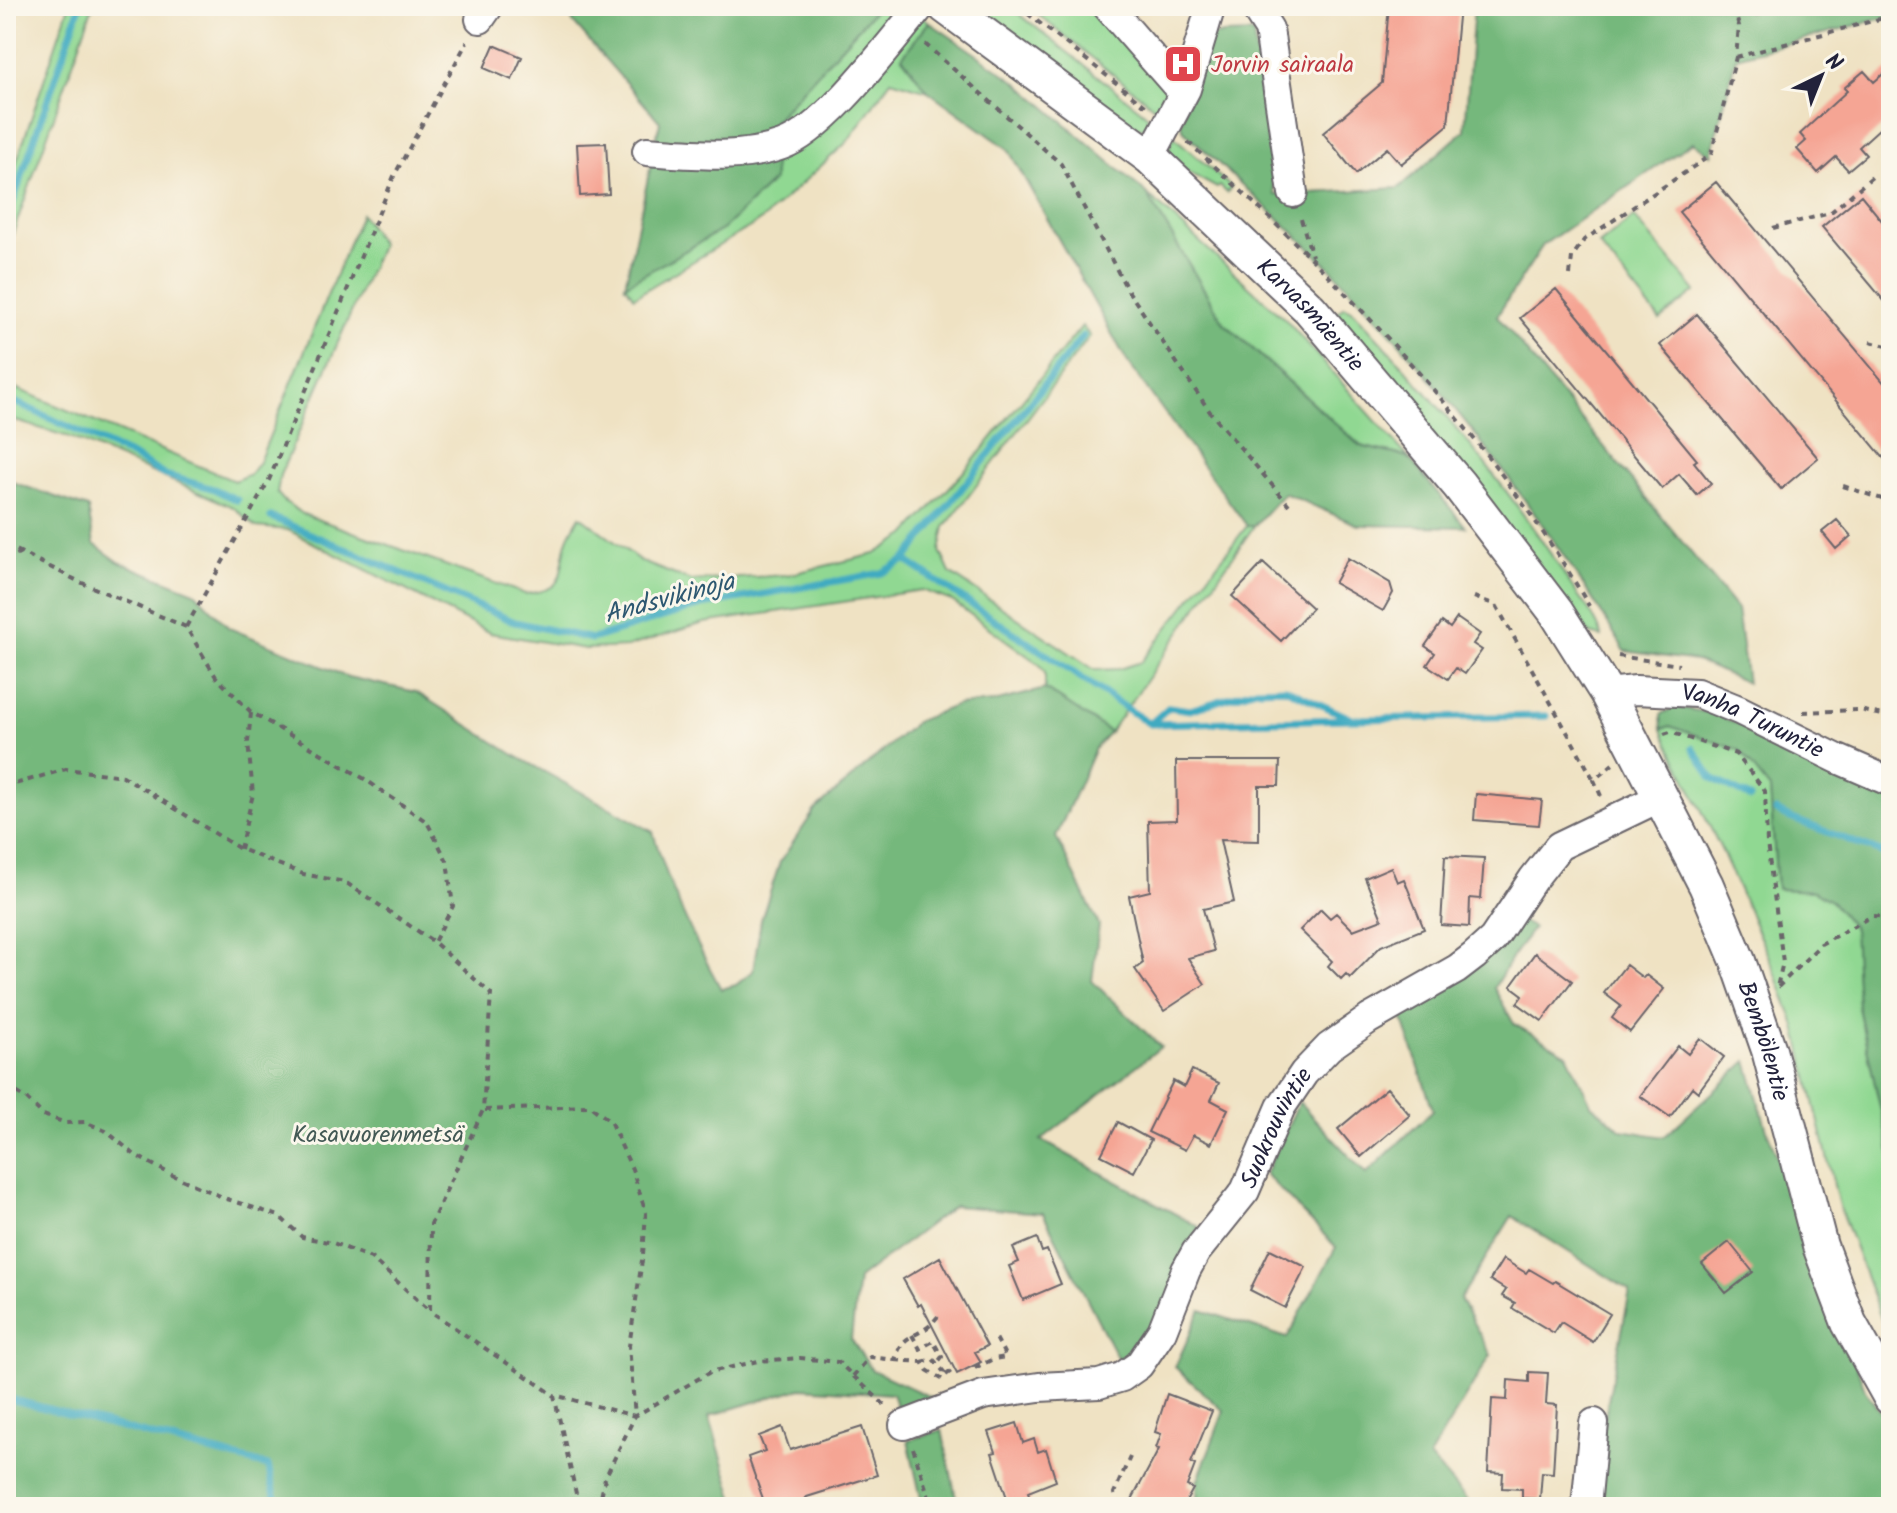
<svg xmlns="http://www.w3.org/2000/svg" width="1897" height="1513" font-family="Kalam,sans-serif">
<rect width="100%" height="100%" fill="#fbf7ec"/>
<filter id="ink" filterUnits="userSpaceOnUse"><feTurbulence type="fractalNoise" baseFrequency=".0125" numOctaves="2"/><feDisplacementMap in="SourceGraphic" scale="16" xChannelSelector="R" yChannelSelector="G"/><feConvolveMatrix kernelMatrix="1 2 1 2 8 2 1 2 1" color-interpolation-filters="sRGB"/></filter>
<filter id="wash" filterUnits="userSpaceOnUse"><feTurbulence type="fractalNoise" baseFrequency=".006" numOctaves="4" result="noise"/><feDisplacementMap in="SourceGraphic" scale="32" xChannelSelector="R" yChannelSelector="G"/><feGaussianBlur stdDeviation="1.8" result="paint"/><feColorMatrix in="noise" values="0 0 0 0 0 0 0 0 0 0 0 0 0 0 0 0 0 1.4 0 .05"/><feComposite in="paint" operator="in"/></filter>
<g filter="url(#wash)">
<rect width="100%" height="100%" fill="#efe2c3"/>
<path fill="#90d892" stroke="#597d66" stroke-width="2" d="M69 6H93L6 253V193Z
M875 6H909L929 22 902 57 928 91 891 80 847 142 763 219 634 297 625 285 723 229 774 180 773 122 874 11Z
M972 6H1009L1147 115 1150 124 1146 128H1138L1126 120 1056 65Z
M1027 6H1092L1169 84 1165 107 1158 110Z
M1172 135 1231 187 1227 193 1220 186 1217 188 1180 168 1168 155Z
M1147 194 1285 319 1408 457 1361 446 1224 323Z
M361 214 381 244 280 475 277 493 284 501 303 514 525 594C566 589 558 579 566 546 568 535 575 525 580 516L642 562 691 581 787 575 875 554 906 535 969 466 1082 326 1090 336 945 527 940 551 950 573 1095 670 1119 669 1141 662 1247 526H1254L1110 732 1045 689V673L1040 665 952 601 922 590 704 623 627 647 586 649 490 633 288 530 256 527 233 507 72 438 6 418V384L234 481 250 474 259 462Z
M1634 217 1696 291 1660 320 1599 245Z
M1344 306 1352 310C1432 396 1508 485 1571 585 1581 600 1598 620 1602 637L1590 634 1333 316Z
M1670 726 1739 749 1770 789 1777 888 1814 891 1832 902 1855 929 1858 1007 1891 1156V1335L1888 1337 1839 1206 1796 1027 1773 967 1723 853 1665 737 1662 729Z"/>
<path fill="#74b87c" stroke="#4b6d5c" stroke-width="2" d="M574 6H875L874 11 773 122 774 180 723 229 625 285 660 122 572 21Z
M1474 6H1741L1749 12 1758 6H1891V16L1736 57 1711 155 1693 142 1543 245 1497 316 1737 609 1747 683 1696 661 1625 651C1541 513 1442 383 1329 267 1282 220 1231 176 1183 130L1181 124 1205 38 1223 34 1253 33 1275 195 1399 188 1465 130Z
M929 22 1018 83 1147 194 1224 323 1360 446 1408 457 1466 527 1358 525 1284 493 1254 526H1247L1127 361 1008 149 928 91 902 57Z
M6 480 88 508 94 544 119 562 195 592 229 628 348 677 416 692 516 756 653 832C669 888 693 938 721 989L736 985 753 971 761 920 780 862 815 810 917 721 957 705 994 702 1045 689 1110 732 1095 748 1056 837 1099 925 1092 981 1161 1047 1041 1140 1199 1227 1163 1313 1122 1367 1043 1213 954 1206 858 1279 851 1339 872 1370 935 1399 898 1411 892 1394 801 1388 709 1416 737 1507H6Z
M1675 707 1711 713 1756 731 1891 795V1156L1858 1007 1854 929 1832 902 1814 891 1777 889 1770 789 1739 750 1670 726 1662 729 1661 714Z
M1521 921 1533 928 1512 957 1494 988 1514 1024 1567 1054 1591 1104 1622 1130 1664 1137 1747 1061 1767 1130 1866 1392 1891 1427V1507H1597L1602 1431 1630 1291 1512 1216 1460 1299 1491 1355 1429 1457 1473 1507H1197V1482L1224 1411 1175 1367 1201 1310 1287 1338 1336 1247 1265 1174 1299 1102 1366 1174 1433 1110 1400 1011Z
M942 1430 958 1507H923L908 1440Z"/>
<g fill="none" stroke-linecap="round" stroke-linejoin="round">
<path stroke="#41aac1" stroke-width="7" d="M6 222 80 6
M6 398 136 458 162 474 214 489 237 500
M271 517 515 622 592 639 702 605 882 573 905 560 1083 336
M905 560 1150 724 1169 707 1190 710 1256 689 1285 688 1352 719 1546 716
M1150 724 1349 719
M1693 748 1712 778 1750 798
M1776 811 1790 818 1891 856
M10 1399 268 1466 278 1507
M6 1483 8 1398"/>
</g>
<g id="blocks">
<path fill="#f5a594" d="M1389 6H1459L1448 125 1401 164 1387 148 1356 174 1323 133 1382 83Z
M494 45 522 57 512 80 484 68Z
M1891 67V118L1859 147 1866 155 1848 170 1836 157 1818 173 1797 149 1806 141 1800 134 1847 91 1844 88 1864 71 1874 82Z
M606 143 609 194 580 196 577 144Z
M1716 182 1891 391V467L1679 212Z
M1861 195 1891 232V309L1822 227Z
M1556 289 1697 460 1694 462 1711 483 1697 495 1679 474 1662 489 1520 318Z
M1697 314 1818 458 1781 489 1660 345Z
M1837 520 1851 536 1836 549 1822 532Z
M1348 558 1390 583 1393 593 1383 611 1334 583Z
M1263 563 1312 608 1281 641 1232 596Z
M1457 618 1480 634 1473 644 1482 650 1465 674 1456 668 1448 679 1427 665 1435 653 1425 646 1442 622 1450 628Z
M1176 761H1280L1279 786H1259V841L1220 840 1234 902 1203 909 1214 951 1188 958 1205 984 1164 1011 1135 969 1143 963 1129 896 1150 891 1148 821 1177 820Z
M1476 794 1542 800 1539 825 1474 820Z
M1445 856 1484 858 1481 899 1470 898 1469 927 1441 925Z
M1391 867 1397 882 1404 879 1424 929 1381 946 1350 978 1346 974 1341 979 1328 966 1332 961 1300 930 1321 909 1330 918 1336 913 1353 930 1382 919 1365 878Z
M1535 953 1572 981 1542 1021 1517 1003 1523 995 1511 986Z
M1626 965 1643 978 1646 975 1664 989 1630 1032 1612 1018 1621 1006 1604 993Z
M1700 1038 1724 1057 1698 1092 1692 1087 1670 1117 1640 1096 1678 1046 1688 1054Z
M1192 1070 1219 1083 1211 1100 1228 1109 1211 1144 1193 1135 1185 1150 1148 1132 1173 1081 1184 1087Z
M1387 1088 1410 1115 1361 1157 1338 1129Z
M1118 1122 1151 1140 1134 1172 1101 1155Z
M1037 1238 1042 1252 1047 1250 1061 1284 1023 1300 1009 1266 1019 1262 1013 1248Z
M1729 1242 1753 1272 1726 1293 1702 1264Z
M1270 1249 1306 1267 1285 1308 1250 1290Z
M940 1257 987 1346 975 1352 981 1362 957 1374 921 1304 918 1306 903 1279Z
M1503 1259 1526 1273 1529 1269 1553 1283 1555 1281 1610 1314 1593 1342 1561 1322 1554 1333 1512 1308 1515 1303 1502 1296 1506 1290 1490 1280Z
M1529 1372 1548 1373 1546 1404 1557 1405 1553 1473 1542 1472 1540 1499 1522 1498V1489L1502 1488 1503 1473 1488 1472 1492 1399 1507 1400 1508 1380 1529 1382Z
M1167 1394 1212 1411 1191 1463 1195 1465 1187 1486 1193 1489 1183 1507H1128L1159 1449 1156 1448 1161 1434 1155 1432Z
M1017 1423 1023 1443 1034 1439 1038 1452 1046 1449 1056 1481 1028 1492 1031 1500 1010 1507 992 1453 996 1452 989 1432Z
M782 1427 790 1450 862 1427 877 1475 807 1497 803 1501 805 1507H766L748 1457 765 1451 759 1436Z"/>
</g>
</g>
<g filter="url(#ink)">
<use href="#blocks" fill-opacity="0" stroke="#6a656b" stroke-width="2"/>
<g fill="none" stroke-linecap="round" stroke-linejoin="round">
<defs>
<g id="minor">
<path d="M1107 6 1183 93"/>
<path d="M1254 6 1269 29 1293 193"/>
<path d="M480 19 489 6"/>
<path d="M647 151C690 154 741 160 782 145 827 129 889 44 921 6"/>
<path d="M1150 157 1186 89 1211 6"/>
<path id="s1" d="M1607 693 1636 690 1697 693 1739 710 1838 759 1891 782"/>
<path id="s2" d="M904 1425 983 1395 1039 1387 1099 1384 1122 1377 1139 1365 1162 1331 1186 1270 1196 1252 1245 1191 1281 1107 1304 1073 1329 1047 1369 1019 1457 969 1474 956 1493 939 1533 879 1559 846 1661 797"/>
<path d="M1586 1507 1594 1423"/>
</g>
<g id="major">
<path id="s3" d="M945 6 1150 157 1310 309 1459 485 1556 612 1607 693 1706 885 1738 961 1769 1050 1820 1246 1849 1323 1891 1398"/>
</g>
</defs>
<use href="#minor" stroke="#6a656b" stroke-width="32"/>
<use href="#major" stroke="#6a656b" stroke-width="38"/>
<path stroke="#6a656b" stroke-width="4" stroke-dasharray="6 6" stroke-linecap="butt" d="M1018 6 1148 108
M925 44 1061 164 1127 289 1210 412 1289 505
M1736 57 1891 16
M1188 142C1336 276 1489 432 1589 606
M1301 219 1312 256
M1773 228 1830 213 1872 177
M1570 275 1572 257 1584 240 1711 155 1736 57 1739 26 1733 6
M1870 342 1891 347
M1843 486 1891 502
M6 545 80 582 186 627 216 677 251 712 363 778 427 822 447 861 453 906 434 942
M6 561 21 553
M1474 597 1496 605 1594 780
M186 627 269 480 394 176 467 42
M1618 656 1679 665
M1803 712 1860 710 1887 716
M1664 734 1670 732 1736 754 1765 791 1767 843 1783 962 1777 987
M6 790 15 784 66 769 123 776 240 849 303 874 345 882 434 942 491 994 483 1110 431 1224 430 1311 554 1395 579 1507
M1601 796 1594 780 1614 763
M240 849 253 794 248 742 251 713
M1778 987 1821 944 1872 916 1891 917
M6 1086 26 1098 43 1115 66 1123 85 1122 106 1131 135 1155 172 1175 227 1199 279 1216 302 1237 333 1243 371 1258 429 1310
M485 1110 590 1106 610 1121 632 1169 646 1213 643 1254 629 1346 635 1416 554 1395
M912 1335 920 1349 933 1341 942 1357 938 1362
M895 1360 922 1362 927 1370 945 1381
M922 1362 933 1359 944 1372 942 1379
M975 1368 993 1359 1006 1357 996 1338
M946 1375 954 1369
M853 1376 870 1357 895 1360C903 1335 909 1340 928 1327 934 1323 935 1317 943 1313
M913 1448 932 1507
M599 1507 605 1478 635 1416 710 1372 758 1361 800 1358 838 1362 887 1407
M1116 1507 1114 1493 1130 1457"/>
<use href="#minor" stroke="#fff" stroke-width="28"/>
<use href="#major" stroke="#fff" stroke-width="34"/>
</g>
</g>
<defs>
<symbol id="hospital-square" viewBox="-11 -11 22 22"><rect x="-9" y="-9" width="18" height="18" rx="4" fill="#e0444e" stroke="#fbf7ec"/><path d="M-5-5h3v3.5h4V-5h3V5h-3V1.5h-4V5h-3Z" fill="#fff"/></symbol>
</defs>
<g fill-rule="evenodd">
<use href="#hospital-square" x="1161" y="42" width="44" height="44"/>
</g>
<g text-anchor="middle" stroke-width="6" stroke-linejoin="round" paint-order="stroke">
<g font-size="24" fill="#be3a42" stroke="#fbf7ec" text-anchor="start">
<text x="1211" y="72">Jorvin sairaala</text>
</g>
<g font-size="24" fill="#22223b" stroke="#fbf7ec">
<text dy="8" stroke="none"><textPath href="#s3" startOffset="480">Karvasmäentie</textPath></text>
<text dy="8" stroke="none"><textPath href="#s1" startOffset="152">Vanha Turuntie</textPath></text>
<text dy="8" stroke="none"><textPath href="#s3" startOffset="1344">Bembölentie</textPath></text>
<text dy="8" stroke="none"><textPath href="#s2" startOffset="522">Suokrouvintie</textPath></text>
</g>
<g font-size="24" fill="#435955" stroke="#fbf7ec">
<text x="378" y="1142">Kasavuorenmetsä</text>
</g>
<g font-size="26" font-style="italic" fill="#2e5871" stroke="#fbf7ec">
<text transform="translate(669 597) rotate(-15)" y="9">Andsvikinoja</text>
</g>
</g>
<rect width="1897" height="1513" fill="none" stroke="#fbf7ec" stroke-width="32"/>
<g transform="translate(1821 76) rotate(43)" stroke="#fbf7ec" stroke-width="6" paint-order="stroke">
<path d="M0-6L14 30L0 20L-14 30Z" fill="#22223b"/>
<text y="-12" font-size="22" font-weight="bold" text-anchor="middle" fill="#22223b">N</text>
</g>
</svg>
